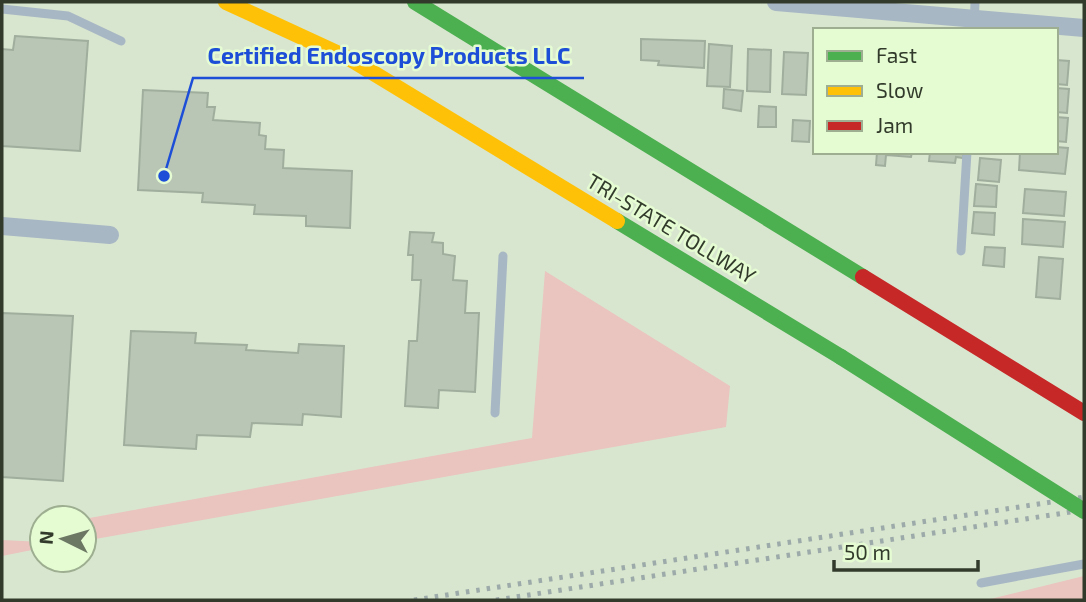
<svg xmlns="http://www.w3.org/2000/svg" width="1086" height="602" font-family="'Exo 2',sans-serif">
<rect width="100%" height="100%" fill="#d8e6cf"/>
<path fill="#eac4bf" d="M545 271 730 386 726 427 84 541V519L532 438Z
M2 540 42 542V548L2 556Z
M1084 576V600H986Z"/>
<path fill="#b9c6b6" stroke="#a0ae9e" stroke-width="2" d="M15 36 88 41 80 151 2 146V49L13 50Z
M641 39 705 41 704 68 658 65 659 61 641 60Z
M709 44 732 46 730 87 707 86Z
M748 49 771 50 770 92 747 91Z
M784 52 808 53 806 95 782 94Z
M1056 60 1069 61 1067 85 1056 84Z
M1056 88 1069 89 1067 113 1056 112Z
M724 89 743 91 741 111 723 108Z
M143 90 208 93 207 107H215L213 120 260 123 259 135 266 136 265 149 284 150 283 168 352 171 350 228 306 226V216L254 214 255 205 202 202 203 193 138 190Z
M759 106 776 107V127H758Z
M1056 117 1068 118 1066 142 1056 141Z
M793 120 810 121 809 142 792 141Z
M1056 147 1068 148 1065 174 1019 170 1020 152H1056Z
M877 152H912L911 157 886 155 885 166 876 165Z
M930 152H963V158L956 157 955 163 929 161Z
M980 158 1001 160 999 182 978 180Z
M976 184 997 186 996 207 974 206Z
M1025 189 1066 192 1064 216 1023 213Z
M974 212 995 213 994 235 972 233Z
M1023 219 1065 222 1063 247 1022 244Z
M410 232 434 233 432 242 443 243V254L455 256 453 280 467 281 465 313H479L475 392 439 390 438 408 405 406 409 341H417L421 280H412L413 255H408Z
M985 247 1005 248 1004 267 983 265Z
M1039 257 1063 259 1060 299 1036 297Z
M2 313 73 316 63 481 2 477Z
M131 331 196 333 195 343 247 345 246 350 298 353 299 344 344 346 341 417 303 414 302 425 252 423 250 437 197 435 196 449 124 445Z"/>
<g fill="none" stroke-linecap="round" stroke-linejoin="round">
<path stroke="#a8b7c4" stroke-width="9" d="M2 9 68 16 121 41
M974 30 975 2
M961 251 967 152
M495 413 503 256
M981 583 1084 564"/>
<path stroke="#a8b7c4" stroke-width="18" d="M776 2 1084 28
M2 226 110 235"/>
<path stroke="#4caf50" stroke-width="16" d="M415 2 863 277
M617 221 841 357"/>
<path stroke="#ffc107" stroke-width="16" d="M226 2 352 60 617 221"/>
<path stroke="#c62828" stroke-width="16" d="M863 277 1084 413"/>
<path stroke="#9caaa9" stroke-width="5" stroke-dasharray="3.5 7" stroke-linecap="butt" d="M414 600 1084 497
M496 600 1084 510"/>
<path stroke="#4caf50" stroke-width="16" d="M841 357 1084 511"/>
</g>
<g text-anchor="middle" stroke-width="5" stroke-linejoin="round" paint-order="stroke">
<g font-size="21" fill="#323b2b" stroke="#e5fcd3">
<text transform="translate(671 229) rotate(31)" y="7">TRI-STATE TOLLWAY</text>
</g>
</g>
<path fill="none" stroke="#1d4ed8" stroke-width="2.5" d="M164 176L193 78H584"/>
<circle fill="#1d4ed8" stroke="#e5fcd3" stroke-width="2.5" cx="164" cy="176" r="7"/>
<g font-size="23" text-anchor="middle" font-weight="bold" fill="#1d4ed8" stroke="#e5fcd3" stroke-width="5" stroke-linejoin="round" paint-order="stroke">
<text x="389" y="64">Certified Endoscopy Products LLC</text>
</g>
<rect width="1086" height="602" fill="none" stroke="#323b2b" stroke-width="7"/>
<rect x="813" y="28" width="245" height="126" fill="#e5fcd3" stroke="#9daf90" stroke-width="2"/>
<rect x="827" y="51" width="35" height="10" fill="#4caf50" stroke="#9daf90" stroke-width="2"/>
<text x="876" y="63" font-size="21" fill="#323b2b">Fast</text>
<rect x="827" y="86" width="35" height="10" fill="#ffc107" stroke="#9daf90" stroke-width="2"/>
<text x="876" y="98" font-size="21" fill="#323b2b">Slow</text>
<rect x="827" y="121" width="35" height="10" fill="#c62828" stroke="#9daf90" stroke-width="2"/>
<text x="876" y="133" font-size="21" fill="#323b2b">Jam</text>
<g transform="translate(63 539) rotate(275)"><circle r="33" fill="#e5fcd3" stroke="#9daf90" stroke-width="2"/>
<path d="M0-5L12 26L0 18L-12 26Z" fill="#6c7764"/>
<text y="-10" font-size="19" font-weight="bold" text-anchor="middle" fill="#323b2b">N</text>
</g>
<path d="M834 560v10h144v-10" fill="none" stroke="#323b2b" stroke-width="3.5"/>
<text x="844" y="560" font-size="21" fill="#323b2b" stroke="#e5fcd3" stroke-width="5" paint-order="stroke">50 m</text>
</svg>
